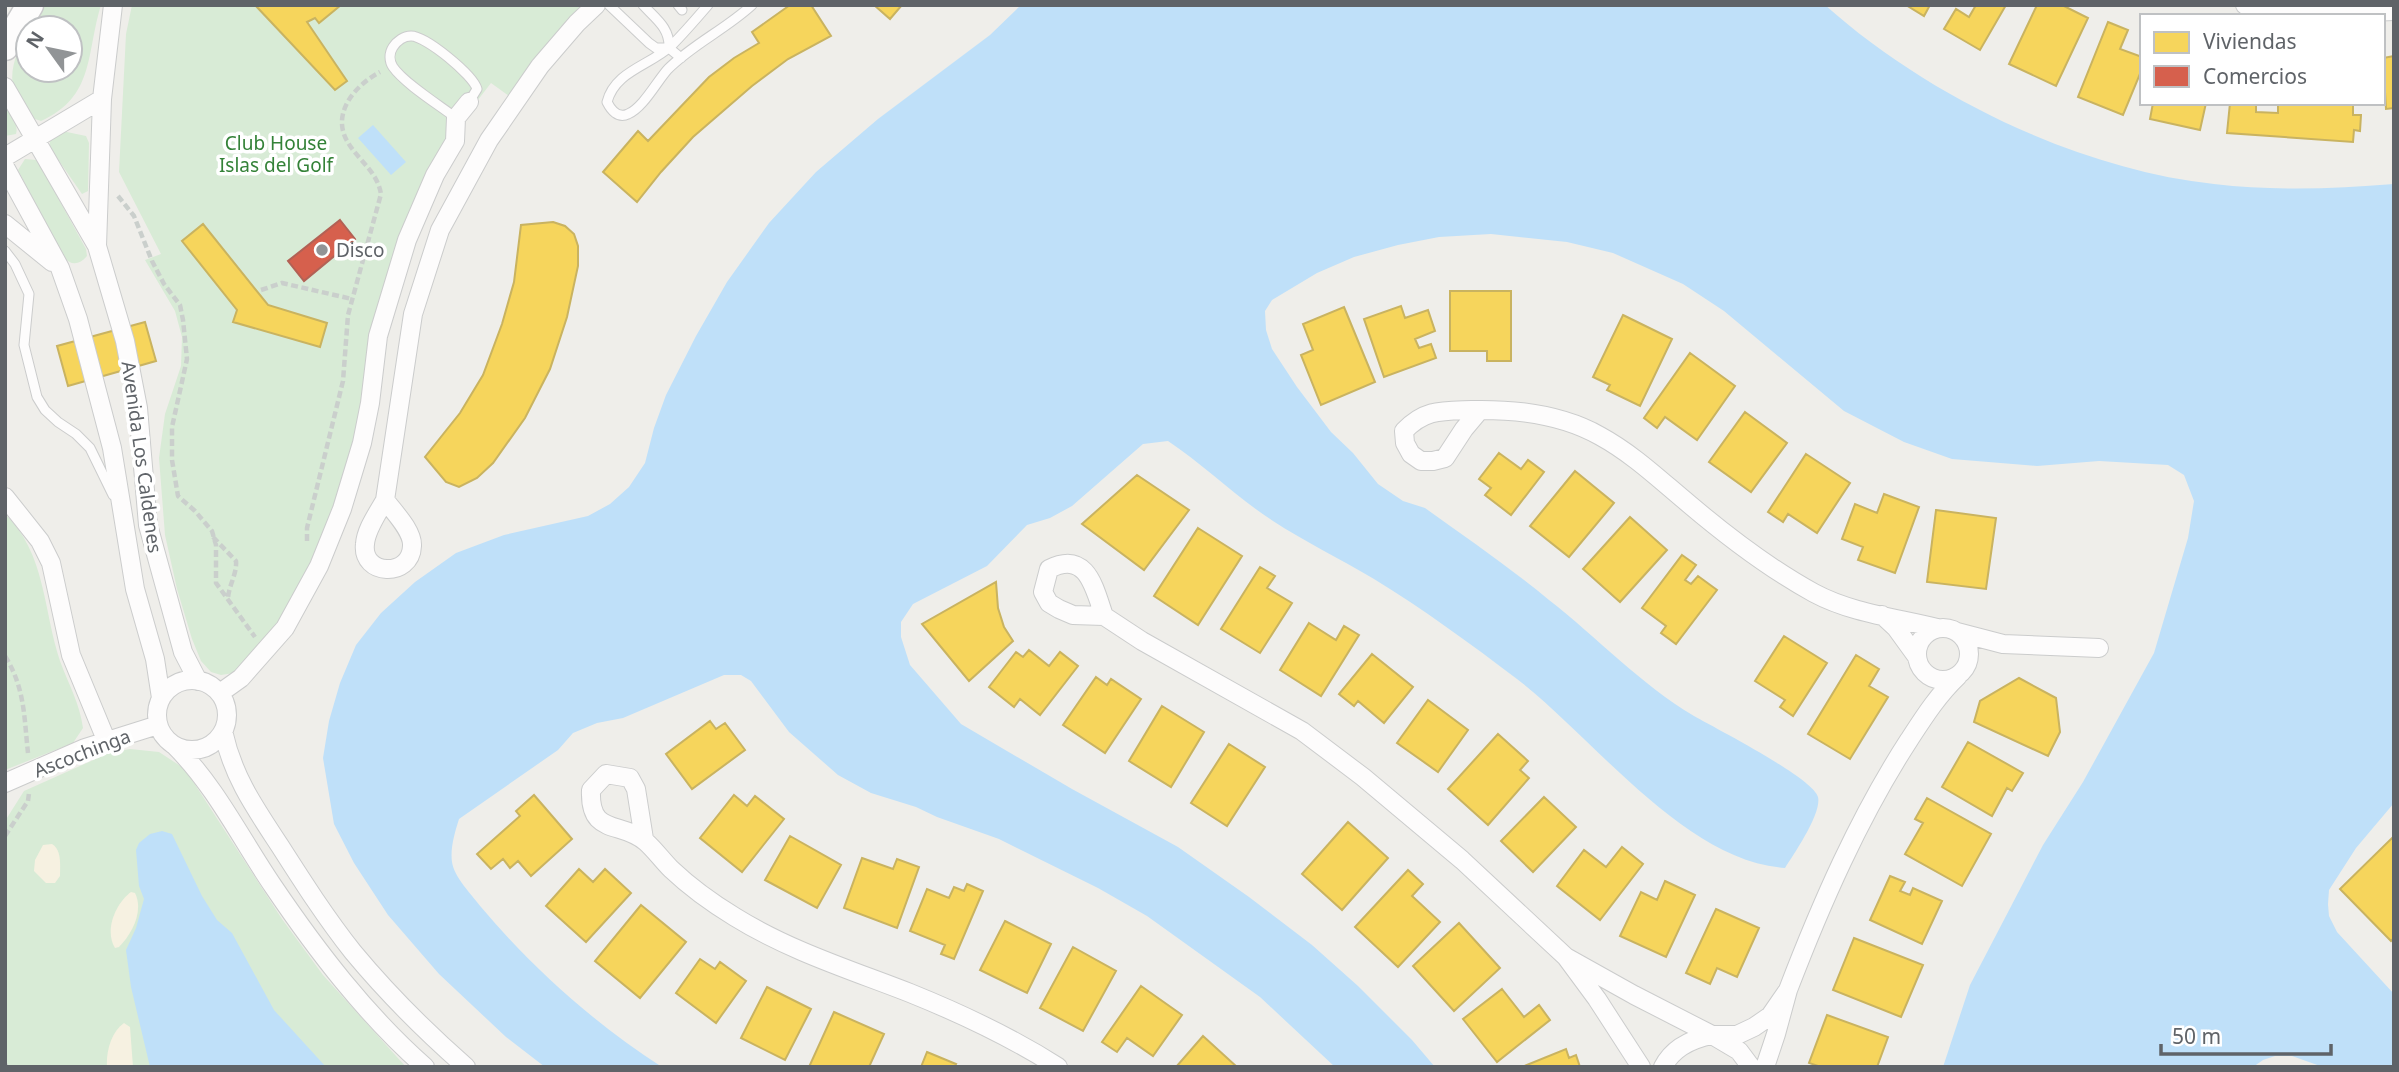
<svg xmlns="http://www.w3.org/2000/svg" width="2399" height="1072" font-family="'Noto Sans',sans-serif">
<rect width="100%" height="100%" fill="#efeeea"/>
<path fill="#d8ebd6" d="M44 5H101C86 53 95 97 41 121L32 118C27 110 17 99 14 90 8 71 18 47 28 32V70H70V28H31Z
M132 5H585L509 96 491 83 447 140 431 169 390 264 376 313 354 446 333 511 302 590 274 633 247 663 234 673 221 675 211 672 201 661 192 639 177 589 165 535 159 458 165 414 181 366 182 337 175 311 145 260 161 254 119 172 126 34Z
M5 106C10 115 19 123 16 134L5 136Z
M62 131 86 136 89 143 88 191 82 194 50 148V140Z
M25 159 36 160 40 165 86 249 87 256C79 265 72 266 63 257L18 170Z
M5 514C46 553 43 611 60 661 68 683 80 704 83 728L73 743 5 770Z
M130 749 159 752 185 769 282 919 323 975 406 1067H5V821L24 791 109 753Z"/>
<path fill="#f6f1e1" d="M52 844C62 850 60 865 60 876L55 883H46L34 871 35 860 43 845Z
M131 892 135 893C144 911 132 934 119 947L115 948C104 930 116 903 131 892Z
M124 1023 130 1027 133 1067H107C106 1052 111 1032 124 1023Z"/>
<path fill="#bfe0f9" d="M1021 5H1825C1927 96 2077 169 2214 184 2274 191 2333 189 2394 184V803L2356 848 2329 890 2328 904 2329 916 2337 932 2394 994V1067H2323L2292 1056H2275L2263 1060 2253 1067H1943L1970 985 2043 845 2083 782 2154 653 2188 538 2194 501 2184 475 2168 465 2099 461 2037 466 1952 459 1904 442 1844 411 1724 311 1683 284 1613 253 1567 242 1491 234 1439 237 1398 245 1354 257 1317 273 1272 300 1265 311 1266 330 1272 349 1297 387 1331 432 1353 453 1378 484 1403 501 1425 508C1467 538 1509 567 1549 600 1599 639 1639 683 1694 716 1715 728 1813 778 1818 797 1822 813 1794 854 1785 868 1684 861 1593 737 1517 679 1471 644 1423 609 1374 579 1341 559 1305 542 1273 521 1236 497 1204 465 1168 441L1143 444 1072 506 1050 518 1027 525 987 566 913 604 901 622V637L910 665 961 724 1072 789 1178 847 1249 897 1312 945 1358 986 1412 1040 1435 1067H1335L1260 997 1147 916 1098 888 999 839 937 817 916 807 871 793 838 775 789 732 751 681 741 675H724L623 718 597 723 573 733 558 750 459 819C455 832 450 848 452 862 454 877 472 895 481 907 533 969 594 1023 662 1067H545L506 1037 439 974 388 915 354 863 334 824 323 758 329 721 340 683 356 645 381 613 415 582 456 553 504 535 588 516 610 504 629 487 645 463 654 428 666 395 696 336 727 282 769 223 816 172 878 119 990 35Z
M373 125 406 162 391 175 358 138Z
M162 831 172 834 202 896 217 920 232 933 274 1010 326 1067H150L131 987 126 950 136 928 144 899 139 886 136 850 139 843 150 834Z"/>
<path fill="#f6d55c" stroke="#c9b360" stroke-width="2" d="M255 5H341L319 23 315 18 307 22 347 81 335 90Z
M790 5H811L831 36 788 59 752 86 693 137 661 172 637 202 603 172 638 131 648 141 709 77 734 58 759 43 752 32Z
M874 5H902L890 19Z
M1906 5H1930L1924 16Z
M1976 5H2006L1980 50 1944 29 1956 9 1969 17Z
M2037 5H2062L2088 18 2056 86 2009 64Z
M2108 22 2128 30 2120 49 2142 57V69L2123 115 2078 97Z
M2394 56V108L2386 109 2383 58Z
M2153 103H2206L2200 130 2150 119Z
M2230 103H2256V112L2278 113V103H2353V115H2361L2360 131 2354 130 2353 142 2227 133Z
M553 222 565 226 574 234 578 246V266L567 317 550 369 525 418 493 463 477 478 459 487 446 482 425 457 460 413 483 375 502 324 514 282 521 225Z
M203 224 268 305 327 323 320 347 233 322 237 310 182 241Z
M1450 291H1511V361H1487V351H1450Z
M1401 306 1405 318 1428 310 1435 331 1415 339 1419 348 1431 344 1436 358 1384 377 1364 319Z
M1344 307 1375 382 1321 405 1301 355 1313 350 1303 324Z
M1623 315 1672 339 1640 406 1607 390 1610 385 1593 377Z
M145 322 156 361 68 386 57 346Z
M1690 353 1735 386 1697 440 1665 417 1657 428 1644 418Z
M1745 412 1787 443 1751 492 1709 462Z
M1499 453 1521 469 1528 460 1544 472 1511 515 1485 495 1491 488 1479 479Z
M1806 454 1850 483 1817 533 1788 514 1783 522 1768 512Z
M1575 471 1614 503 1569 557 1530 526Z
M1137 475 1189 510 1144 570 1082 524Z
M1884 494 1919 507 1895 573 1858 560 1863 547 1842 539 1855 504 1877 513Z
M1936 510 1996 518 1986 589 1927 582Z
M1630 517 1667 550 1620 602 1583 569Z
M1198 528 1242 556 1198 625 1154 596Z
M1682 555 1696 565 1685 580 1691 584 1698 576 1717 590 1676 644 1661 633 1666 626 1642 608Z
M1260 567 1275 576 1267 588 1292 603 1260 653 1221 629Z
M996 582 998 608 1004 627 1013 641 969 681 922 624Z
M1309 623 1336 640 1344 626 1359 635 1321 696 1280 670Z
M1784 636 1827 663 1793 716 1780 707 1785 700 1755 681Z
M1029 650 1049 666 1060 652 1078 666 1040 715 1020 699 1014 707 989 687 1016 652 1023 657Z
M1372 654 1413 687 1384 723 1358 701 1354 706 1339 694Z
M1856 655 1879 669 1869 686 1888 697 1850 759 1808 734Z
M1096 677 1107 685 1111 679 1141 699 1105 753 1063 725Z
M2019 678 2056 698 2060 732 2048 756 1974 722 1980 701Z
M1428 700 1468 730 1438 772 1397 743Z
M1162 706 1204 732 1171 787 1129 761Z
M710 721 716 729 725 723 745 750 692 789 666 754Z
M1498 734 1528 761 1520 770 1529 778 1488 825 1448 789Z
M1968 742 2023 773 2012 791 2007 788 1992 816 1942 787Z
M1229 744 1265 767 1227 826 1191 803Z
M534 795 572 839 531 876 518 861 510 868 503 859 491 869 477 854 520 816 516 811Z
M734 795 747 806 755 796 784 819 742 872 700 838Z
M1544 797 1576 827 1533 872 1501 841Z
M1927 798 1991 834 1962 886 1905 854 1923 823 1915 819Z
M1348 822 1388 858 1342 910 1302 874Z
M790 836 841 865 817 908 765 880Z
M2393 837 2394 938 2391 941 2340 889Z
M1622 847 1643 864 1600 920 1557 886 1584 850 1606 867Z
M862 858 893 869 897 859 919 867 897 928 844 908Z
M579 869 593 882 605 869 631 893 586 942 546 906Z
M1408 870 1423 884 1412 896 1440 922 1398 967 1355 927Z
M1890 876 1905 882 1900 891 1910 895 1913 888 1942 901 1922 944 1870 920Z
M1665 881 1695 895 1666 957 1620 936 1641 892 1657 900Z
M967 884 983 891 954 959 941 954 945 945 910 931 927 889 949 898 954 887 964 891Z
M641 905 686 942 640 998 595 961Z
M1716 909 1759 928 1737 977 1717 968 1710 984 1686 973Z
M1005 921 1051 944 1027 993 980 970Z
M1459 923 1500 968 1454 1011 1413 966Z
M1854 938 1923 965 1901 1017 1833 990Z
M1073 947 1116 971 1083 1031 1040 1008Z
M700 959 715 969 720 962 746 981 716 1023 676 993Z
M1141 986 1182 1015 1153 1056 1127 1038 1117 1052 1102 1042Z
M767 987 811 1009 785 1060 741 1038Z
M1502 989 1524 1017 1539 1005 1550 1020 1497 1062 1463 1019Z
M834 1012 884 1034 869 1067H809Z
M1827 1015 1888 1037 1877 1067H1821L1809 1063Z
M1203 1036 1237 1067H1176Z
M1566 1049 1569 1058 1576 1055 1580 1067H1522Z
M927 1052 956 1064 954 1067H921Z"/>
<path fill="#d6604d" stroke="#b26155" stroke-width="2" d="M340 220 355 239 304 281 288 261Z"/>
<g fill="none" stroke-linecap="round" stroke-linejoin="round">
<defs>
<path id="lane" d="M609 5 649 43 656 48H669L681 58
M643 5C656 19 670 28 669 48
M678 5 682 10
M708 5C696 19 684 33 671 46 649 66 615 71 607 102 611 110 618 119 628 114 643 108 657 81 668 69 693 44 726 29 752 5
M456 118C439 105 404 83 393 67 389 61 389 53 393 47 397 41 404 36 411 36 426 36 473 75 477 89L469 102
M5 251 15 264 29 294 24 345 37 397 45 410 58 422 76 434 90 448 113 495"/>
<path id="street" d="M2245 5C2295 11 2344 14 2394 11
M5 87 97 246 125 341 138 408 148 525 183 652 198 681
M5 157 102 99
M5 167 60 268 78 319 112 448 135 589 155 659 161 698
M5 224 52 262
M97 246 102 99 113 5
M1480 410 1464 429 1445 458 1433 461H1421L1411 454 1405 443 1404 431C1425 409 1442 411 1472 410 1516 409 1561 414 1600 436 1633 454 1660 480 1689 504 1728 537 1770 569 1814 593 1851 613 1897 618 1937 628
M5 497 40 541 51 563 71 655 107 742
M385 500 413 314 440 230 489 140 540 66 577 23 596 5
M385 500C394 512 413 531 412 546 411 578 361 576 365 544 366 529 378 513 385 500Z
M1882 615 1896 628 1917 657
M1104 616C1094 587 1087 550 1049 569L1043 592 1049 603 1059 609 1073 615 1104 616 1142 641 1302 731 1363 777 1462 860 1566 957
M1917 654a26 26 0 1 1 52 0a26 26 0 1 1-52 0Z
M1957 632 2003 644 2099 648
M157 715a35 35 0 1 1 70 0a35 35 0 1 1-70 0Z
M220 693 241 678 285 628 319 566 342 509 362 443 370 403 378 336 407 240 435 175 455 141 456 118 469 102
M223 731C233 777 255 808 280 846 303 882 326 918 353 952 387 993 425 1031 466 1067
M175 746C216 787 241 839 273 886 317 951 366 1015 425 1067
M5 783 85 748 158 725
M644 839 636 789 630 778 606 774 591 790C589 837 621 820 646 842 655 850 662 860 671 869 691 888 712 903 735 917 790 951 851 970 910 993 962 1014 1011 1037 1058 1067
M1788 990C1821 904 1859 817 1909 740 1924 717 1938 695 1958 676
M1641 1067 1597 999 1566 957 1634 995 1712 1035H1737L1754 1027 1770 1016 1788 990 1776 1034 1765 1067
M1663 1067C1673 1047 1692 1039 1712 1035L1739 1051 1751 1067"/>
<path id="secondary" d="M5 47 30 5"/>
</defs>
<use href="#lane" stroke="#cbcccc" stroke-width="11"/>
<use href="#street" stroke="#cbcccc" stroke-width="20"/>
<use href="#secondary" stroke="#cacacb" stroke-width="29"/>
<path stroke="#cacfcc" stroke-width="4.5" stroke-dasharray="7 3.5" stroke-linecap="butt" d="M118 196 134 216 152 261 164 284 180 305 183 320 187 359 172 427V460L178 496 195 511 212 531 216 545V583L255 637
M261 290 282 283 352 299
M213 537 236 561C237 574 229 585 228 598
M307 541V528L343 381 348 315 381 194C377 170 356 159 346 139 332 111 357 84 380 72
M5 656C25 688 24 717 28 753
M5 836 28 801 29 793
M5 1064 7 1067"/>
<use href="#lane" stroke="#fdfcfc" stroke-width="9"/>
<use href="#street" stroke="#fdfcfc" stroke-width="18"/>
<use href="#secondary" stroke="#fdfcfc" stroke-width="26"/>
</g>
<circle fill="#919496" stroke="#fff" stroke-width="2.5" cx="322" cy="250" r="7"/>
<g text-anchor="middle" stroke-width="7" stroke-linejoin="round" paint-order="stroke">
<g font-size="19" fill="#348238" stroke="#fff">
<text x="276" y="150">Club House<tspan x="276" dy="22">Islas del Golf</tspan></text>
</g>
<g font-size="19" fill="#5f6368" stroke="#fff" text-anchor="start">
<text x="336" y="257">Disco</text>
</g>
<g font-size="19" fill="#5f6368" stroke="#fff">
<text transform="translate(142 457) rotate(82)" y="7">Avenida Los Caldenes</text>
<text transform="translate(82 753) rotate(-21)" y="7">Ascochinga</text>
</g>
</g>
<rect width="2399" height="1072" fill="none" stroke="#5f6368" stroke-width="14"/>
<rect x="2140" y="14" width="245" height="91" fill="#ffffff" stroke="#bfc1c3" stroke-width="2"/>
<rect x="2154" y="32" width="35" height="21" fill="#f6d55c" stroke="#bfc1c3" stroke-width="2"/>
<text x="2203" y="49" font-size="21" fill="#5f6368">Viviendas</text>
<rect x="2154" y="66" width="35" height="21" fill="#d6604d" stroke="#bfc1c3" stroke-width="2"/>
<text x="2203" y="84" font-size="21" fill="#5f6368">Comercios</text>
<g transform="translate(49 49) rotate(303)"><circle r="33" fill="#ffffff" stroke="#bfc1c3" stroke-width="2"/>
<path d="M0-5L12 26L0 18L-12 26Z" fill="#919496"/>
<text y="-10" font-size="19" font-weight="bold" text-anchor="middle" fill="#5f6368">N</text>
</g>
<path d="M2161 1044v10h170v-10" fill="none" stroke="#5f6368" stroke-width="3.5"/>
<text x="2172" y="1044" font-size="21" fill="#5f6368" stroke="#ffffff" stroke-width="5" paint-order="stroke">50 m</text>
</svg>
